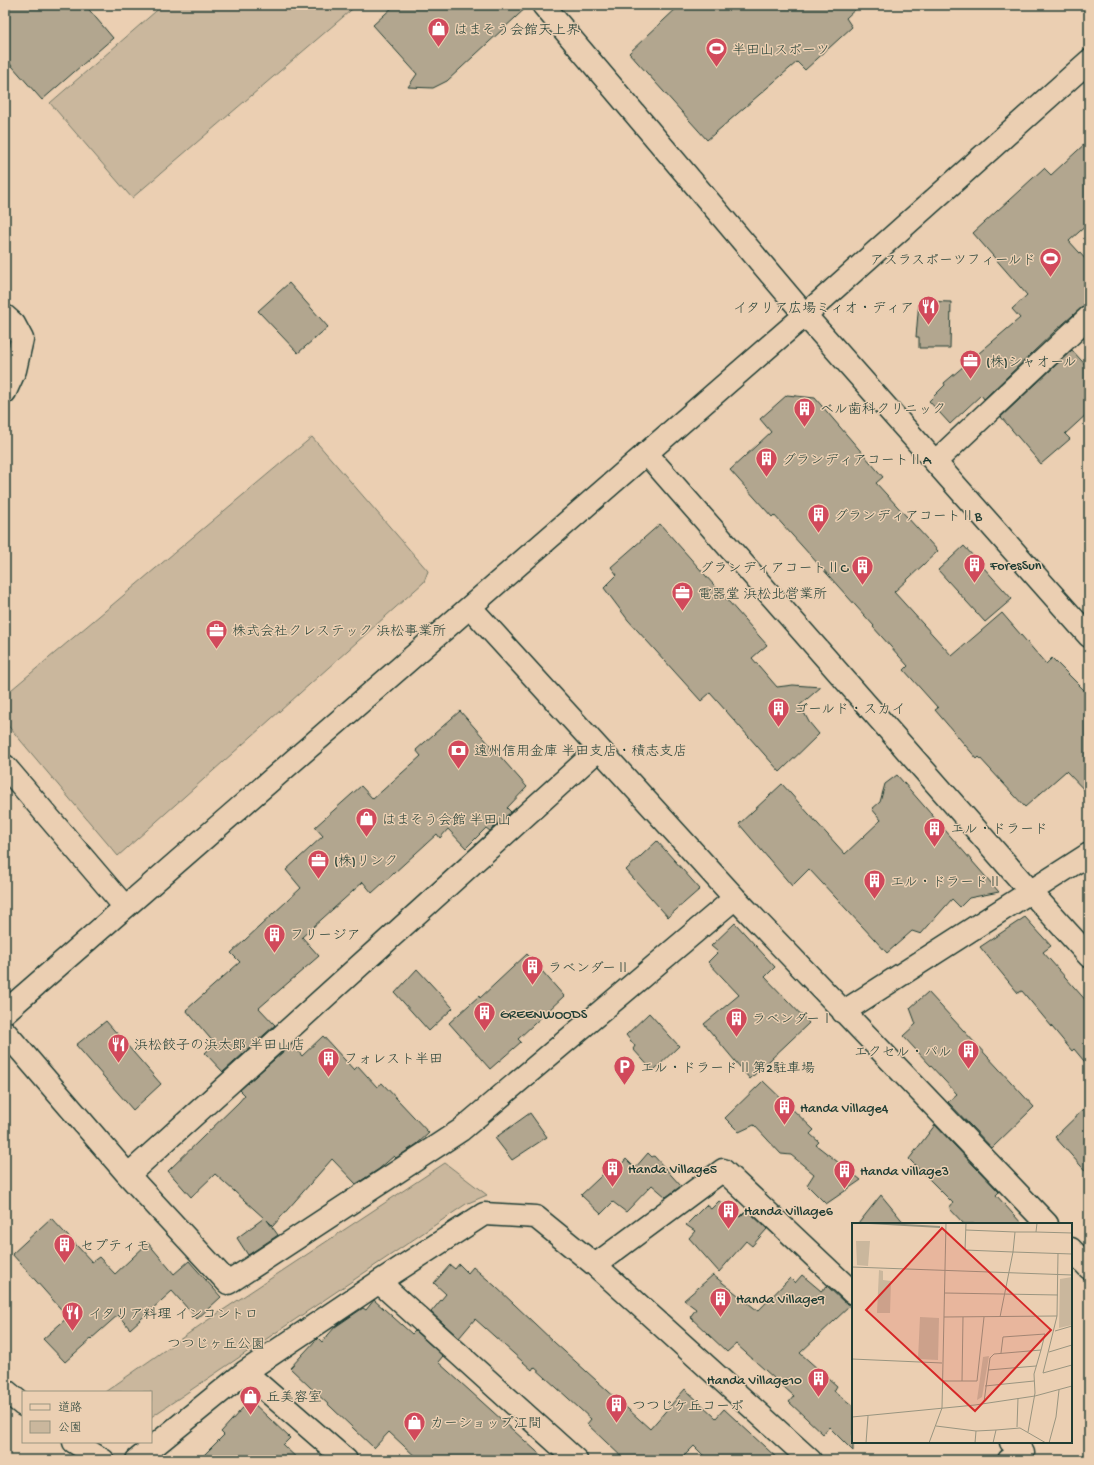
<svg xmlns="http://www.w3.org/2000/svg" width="1094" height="1465" font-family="'Gochi Hand','Klee One',sans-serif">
<rect width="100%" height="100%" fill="#ebcfb2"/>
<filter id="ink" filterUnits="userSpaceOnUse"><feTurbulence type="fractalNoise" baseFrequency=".025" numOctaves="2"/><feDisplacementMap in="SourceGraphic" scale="8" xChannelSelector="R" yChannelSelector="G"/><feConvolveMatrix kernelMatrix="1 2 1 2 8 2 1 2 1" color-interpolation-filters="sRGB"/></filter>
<g filter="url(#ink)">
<path fill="#cab79d" stroke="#747a68" d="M163 5H357L132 198 50 103Z
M312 437 428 571 424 582 118 856 5 722V695Z
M445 1163 487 1195 466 1204 151 1417V1392H105L202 1324Z"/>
<path fill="#b2a68f" stroke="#1f3d34" d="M5 5H85L113 38 42 100 5 58Z
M395 5H529L447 81 433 88 408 87 417 74 373 25Z
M680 5H860L846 18 852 27 805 70 797 62 707 140 629 53Z
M1089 140V223L1069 241 1089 263V301L1055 331 984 399 981 395 950 424 929 401 945 385 944 383 1020 318 1012 309 1027 295 973 233 1044 168 1051 175Z
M289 283 328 327 298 353 258 311Z
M919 301 951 302 950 348H919V337H916Z
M1072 350 1089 369V412L1065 434 1070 439 1041 464 1001 417Z
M787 395 815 398 883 477 876 483 938 551 894 592 952 656 1002 613 1046 664 1052 658 1089 695V795L1066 771 1025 807 979 757 977 759 935 710 938 708 904 670 908 666 873 627 874 626 774 515 772 517 730 470 771 432 760 419Z
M660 524 767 645 752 658 777 687 793 685 821 687 800 705 809 722 819 734 780 772 710 693 701 701 628 620 604 588 617 575 611 567Z
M964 546 1012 599 985 622 938 570Z
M460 711 527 787 507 808 511 812 490 831 486 828 466 848 448 829 440 838 437 834 372 893 363 882 302 937 319 956 259 1008 275 1025 223 1072 205 1053 215 1044 186 1010 240 962 231 953 301 888 286 870 323 836 315 827 361 786 373 799 421 756 416 750Z
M897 775 999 892 969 898 960 907 952 899 921 934 912 931 887 953 809 869 792 886 739 824 782 784 845 854 881 820 872 809 880 802 885 784Z
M657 841 700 889 668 917 626 870Z
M1025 917 1051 946 1043 952 1089 1004V1067L1074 1049 1072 1051 1022 991 1018 993 980 947Z
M735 923 775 967 765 977 809 1023 750 1079 704 1024 739 995 708 962 718 952 711 946Z
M527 954 564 996 518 1039 521 1042 490 1069 449 1023 479 996 480 998Z
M417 969 453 1008 429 1031 395 993Z
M928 992 1034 1107 992 1148 948 1102 957 1094 903 1036 916 1024 910 1008Z
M649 1013 679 1046 653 1071 633 1049 635 1046 626 1035Z
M106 1021 161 1084 133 1110 76 1045Z
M323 1036 354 1070 358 1066 377 1087 382 1083 429 1133 417 1144 396 1158 394 1156 379 1169 356 1184 332 1159 273 1226 267 1220 278 1235 248 1255 237 1238 264 1218 215 1174 191 1197 168 1171 239 1102 245 1095 240 1090 292 1044 302 1056Z
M763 1081 814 1130 810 1134 819 1142 816 1145 861 1180 826 1204 807 1185 814 1174 791 1155 781 1154 754 1125 739 1132 725 1118Z
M1089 1104V1175L1055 1137Z
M530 1113 547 1137 512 1160 495 1138Z
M935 1125 999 1192 996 1195 1022 1224H964L949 1208 953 1203 909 1159Z
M648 1153 652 1157 654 1156 681 1186 666 1197 652 1185 626 1212 613 1202 601 1214 581 1195 614 1164 619 1167 626 1159 635 1168Z
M881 1195 905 1224H858Z
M719 1201 740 1217 747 1210 767 1229 752 1246 746 1241 719 1272 689 1238 695 1231 686 1225 706 1205 711 1209Z
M51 1218 92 1262 99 1257 115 1274 148 1243 174 1274 189 1261 221 1297 197 1319 172 1291 130 1329 118 1315 65 1362 43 1339 68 1317 12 1254Z
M459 1264 468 1273 473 1267 495 1286 554 1342 650 1429 685 1389 716 1418 724 1409 779 1460H708L694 1446 680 1460H625L587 1424 591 1419 534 1367 532 1370 475 1319 459 1338 431 1312 446 1294 434 1283 450 1265 455 1269Z
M713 1275 758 1311 790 1278 795 1283 802 1275 821 1291 827 1286 844 1302 851 1305 800 1353 837 1386 834 1391 853 1406V1451L829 1427 823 1434 789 1402 794 1396 736 1344 727 1352 690 1317 696 1309 684 1300Z
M374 1300 412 1334 415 1331 443 1356 438 1362 546 1460H419L389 1432 374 1448 290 1368 316 1340 318 1338 322 1342 335 1327 363 1308 366 1310Z
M250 1400 290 1438 283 1445 299 1460H199L224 1435 221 1432Z"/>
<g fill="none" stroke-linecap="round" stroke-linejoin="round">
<defs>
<path id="minor" d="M543 5 805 315 1089 636
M5 316 14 324 22 339 15 370 5 392
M646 453 1030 891 1089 956
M935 462 1089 317
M470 607 735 898 1047 1224
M5 766 125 907
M5 1012 805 315 1089 61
M843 1012 1089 854
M5 1032 128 1175 228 1283 461 1130 735 898
M128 1175 599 749
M1071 1249 1089 1268
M595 1265 723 1170 853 1293
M379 1282 576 1460
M245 1372 346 1460
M5 1390 23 1405
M74 1442 103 1460
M137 1460 245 1372 379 1282 484 1214 536 1217 595 1265 810 1460
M1009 1460 1023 1453 1011 1442"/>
</defs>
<use href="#minor" stroke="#1f3d34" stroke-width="25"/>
<use href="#minor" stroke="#ebcfb2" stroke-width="22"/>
</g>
</g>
<defs>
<symbol id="shop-pin" viewBox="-11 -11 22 30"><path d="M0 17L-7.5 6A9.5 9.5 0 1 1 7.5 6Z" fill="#d1495b" stroke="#ebcfb2"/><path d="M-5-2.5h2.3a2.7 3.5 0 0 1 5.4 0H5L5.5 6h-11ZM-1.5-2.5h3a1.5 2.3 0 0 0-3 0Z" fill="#fff"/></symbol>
<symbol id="stadium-pin" viewBox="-11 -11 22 30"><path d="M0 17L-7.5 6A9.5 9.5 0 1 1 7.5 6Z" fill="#d1495b" stroke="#ebcfb2"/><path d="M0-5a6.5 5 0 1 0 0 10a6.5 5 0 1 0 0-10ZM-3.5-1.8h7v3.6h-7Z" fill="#fff"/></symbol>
<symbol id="restaurant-pin" viewBox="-11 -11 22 30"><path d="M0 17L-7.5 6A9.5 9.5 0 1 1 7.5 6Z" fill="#d1495b" stroke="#ebcfb2"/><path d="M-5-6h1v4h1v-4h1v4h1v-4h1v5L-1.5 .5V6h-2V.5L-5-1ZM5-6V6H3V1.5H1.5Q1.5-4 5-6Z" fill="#fff"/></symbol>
<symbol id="office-pin" viewBox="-11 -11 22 30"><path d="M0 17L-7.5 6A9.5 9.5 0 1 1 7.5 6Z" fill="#d1495b" stroke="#ebcfb2"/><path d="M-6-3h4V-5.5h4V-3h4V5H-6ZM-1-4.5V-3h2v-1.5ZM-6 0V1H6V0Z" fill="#fff"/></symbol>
<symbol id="building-pin" viewBox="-11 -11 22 30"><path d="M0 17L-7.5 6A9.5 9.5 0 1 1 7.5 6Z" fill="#d1495b" stroke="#ebcfb2"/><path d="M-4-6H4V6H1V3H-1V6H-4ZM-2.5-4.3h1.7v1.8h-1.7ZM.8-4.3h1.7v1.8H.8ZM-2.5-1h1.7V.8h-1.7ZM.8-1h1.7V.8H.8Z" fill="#fff"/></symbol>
<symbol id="bank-pin" viewBox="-11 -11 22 30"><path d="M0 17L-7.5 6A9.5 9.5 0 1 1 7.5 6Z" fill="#d1495b" stroke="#ebcfb2"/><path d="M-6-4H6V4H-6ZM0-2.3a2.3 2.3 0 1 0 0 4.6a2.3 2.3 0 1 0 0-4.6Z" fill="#fff"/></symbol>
<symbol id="parking-pin" viewBox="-11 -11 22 30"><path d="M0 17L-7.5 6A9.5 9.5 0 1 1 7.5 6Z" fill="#d1495b" stroke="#ebcfb2"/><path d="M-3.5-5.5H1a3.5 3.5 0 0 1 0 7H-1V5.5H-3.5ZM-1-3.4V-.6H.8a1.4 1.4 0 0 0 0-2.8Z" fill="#fff"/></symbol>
</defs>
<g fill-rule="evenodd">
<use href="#shop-pin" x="426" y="16" width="25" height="34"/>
<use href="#stadium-pin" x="704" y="36" width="25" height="34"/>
<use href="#stadium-pin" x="1038" y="246" width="25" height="34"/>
<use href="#restaurant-pin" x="916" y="294" width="25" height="34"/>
<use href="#office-pin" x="958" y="348" width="25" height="34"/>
<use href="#building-pin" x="792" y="396" width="25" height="34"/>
<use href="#building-pin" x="754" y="446" width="25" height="34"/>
<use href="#building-pin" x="806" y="502" width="25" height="34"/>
<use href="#building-pin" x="962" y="552" width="25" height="34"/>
<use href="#building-pin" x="850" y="554" width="25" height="34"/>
<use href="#office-pin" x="670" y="580" width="25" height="34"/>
<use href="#office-pin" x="204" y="618" width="25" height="34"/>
<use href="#building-pin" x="766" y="696" width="25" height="34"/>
<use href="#bank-pin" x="446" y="738" width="25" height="34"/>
<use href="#shop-pin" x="354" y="806" width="25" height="34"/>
<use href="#building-pin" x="922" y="816" width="25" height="34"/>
<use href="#office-pin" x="306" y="848" width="25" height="34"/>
<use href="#building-pin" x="862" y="868" width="25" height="34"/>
<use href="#building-pin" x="262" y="922" width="25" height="34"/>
<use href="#building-pin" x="520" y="954" width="25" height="34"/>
<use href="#building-pin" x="472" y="1000" width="25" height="34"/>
<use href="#building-pin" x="724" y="1006" width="25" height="34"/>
<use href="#restaurant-pin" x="106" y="1032" width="25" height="34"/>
<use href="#building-pin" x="956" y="1038" width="25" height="34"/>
<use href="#building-pin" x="316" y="1046" width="25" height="34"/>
<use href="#parking-pin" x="612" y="1054" width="25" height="34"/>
<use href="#building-pin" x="772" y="1094" width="25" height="34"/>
<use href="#building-pin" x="600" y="1156" width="25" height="34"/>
<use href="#building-pin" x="832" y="1158" width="25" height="34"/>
<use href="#building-pin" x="716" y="1198" width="25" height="34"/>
<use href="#building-pin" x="52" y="1232" width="25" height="34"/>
<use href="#building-pin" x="708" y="1286" width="25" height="34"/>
<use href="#restaurant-pin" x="60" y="1300" width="25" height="34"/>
<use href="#building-pin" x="806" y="1366" width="25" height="34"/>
<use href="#shop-pin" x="238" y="1384" width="25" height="34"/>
<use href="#building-pin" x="604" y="1392" width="25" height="34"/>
<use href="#shop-pin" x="402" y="1410" width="25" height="34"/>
</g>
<g text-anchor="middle" stroke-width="3" stroke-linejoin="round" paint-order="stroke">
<g font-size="14" fill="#1f3d34" stroke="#ebcfb2" text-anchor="start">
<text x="454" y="34">はまそう会館天上界</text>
<text x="732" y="54">半田山スポーツ</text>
<text x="1036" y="264" text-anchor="end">アスラスポーツフィールド</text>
<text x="914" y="312" text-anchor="end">イタリア広場ミィオ・ディア</text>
<text x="986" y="366">(株)シャオール</text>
<text x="820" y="413">ベル歯科クリニック</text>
<text x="782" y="464">グランディアコートⅡA</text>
<text x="834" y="520">グランディアコートⅡB</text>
<text x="990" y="569">ForesSun</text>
<text x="848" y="572" text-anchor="end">グランディアコートⅡC</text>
<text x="698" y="598">電器堂 浜松北営業所</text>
<text x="232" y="635">株式会社クレステック 浜松事業所</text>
<text x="794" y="713">ゴールド・スカイ</text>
<text x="474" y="755">遠州信用金庫 半田支店・積志支店</text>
<text x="382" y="824">はまそう会館 半田山</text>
<text x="950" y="833">エル・ドラード</text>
<text x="334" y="865">(株)リンク</text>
<text x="890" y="886">エル・ドラードⅡ</text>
<text x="290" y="939">フリージア</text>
<text x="548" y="972">ラベンダーⅡ</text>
<text x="500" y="1018">GREENWOODS</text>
<text x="752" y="1023">ラベンダーⅠ</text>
<text x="134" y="1049">浜松餃子の浜太郎 半田山店</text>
<text x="952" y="1056" text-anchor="end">エクセル・パル</text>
<text x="344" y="1063">フォレスト半田</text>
<text x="640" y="1072">エル・ドラードⅡ第2駐車場</text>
<text x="800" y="1112">Handa Village4</text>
<text x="628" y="1173">Handa Village5</text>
<text x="860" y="1175">Handa Village3</text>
<text x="744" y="1215">Handa Village6</text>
<text x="80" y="1250">セプティモ</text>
<text x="736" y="1303">Handa Village9</text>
<text x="88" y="1318">イタリア料理 インコントロ</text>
<text x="802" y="1384" text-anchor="end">Handa Village10</text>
<text x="266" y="1401">丘美容室</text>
<text x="632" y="1410">つつじケ丘コーポ</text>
<text x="430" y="1427">カーショップ江間</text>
</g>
<g font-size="14" fill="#30493e" stroke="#ebcfb2">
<text x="216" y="1348">つつじヶ丘公園</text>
</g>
</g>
<g transform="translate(852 1223)">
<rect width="220" height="220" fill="#ebcfb2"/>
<path d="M4 18H18L16 43 5 42ZM27 47 31 48V57L39 58 38 90H25ZM220 54V102L207 105 208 56ZM68 94 87 95 86 137 66 136ZM137 133 130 174 125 177 131 134Z" fill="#cab79d"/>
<path fill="none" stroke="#9a9580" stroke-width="2" d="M17 0 88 4"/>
<path fill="none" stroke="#999580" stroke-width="1" d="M114 7 163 9 161 29 113 27 114 0M163 9H184L185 0M184 9 220 10M206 30 205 93 191 150 220 142M0 44 220 52M93 70 206 72M92 94 205 93M148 94 161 29 220 31M203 108 220 103M197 129 220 122M149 130 151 114 193 111 189 127M0 136 90 140M136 147 184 143M90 158H125L132 94M110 158 111 94M133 163 182 158M132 179 138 135 142 131 189 127 182 151 183 170 176 209M0 194 123 182 183 173 220 163M84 203 124 208 123 220M165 204 166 175M144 207 168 205 194 220M124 208 144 207 141 220M14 220 16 193M77 220 90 185 94 0M197 220 204 194 207 167"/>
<path fill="#d62828" fill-opacity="0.15" stroke="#d62828" stroke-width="2" d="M90 5 199 107 123 188 14 87Z"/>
<rect width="220" height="220" fill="none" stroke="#1f3d34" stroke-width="2"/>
</g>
<rect width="1094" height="1465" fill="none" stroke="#ebcfb2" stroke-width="20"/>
<rect x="10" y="10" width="1074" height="1445" fill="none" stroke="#1f3d34" stroke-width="1.5" filter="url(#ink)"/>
<rect x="22" y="1391" width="130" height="52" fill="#ebcfb2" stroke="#999580"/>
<rect x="30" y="1404" width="20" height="6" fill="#ebcfb2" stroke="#999580"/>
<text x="58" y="1411" font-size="12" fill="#1f3d34">道路</text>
<rect x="30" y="1421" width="20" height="12" fill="#cab79d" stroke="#999580"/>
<text x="58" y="1431" font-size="12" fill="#1f3d34">公園</text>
</svg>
